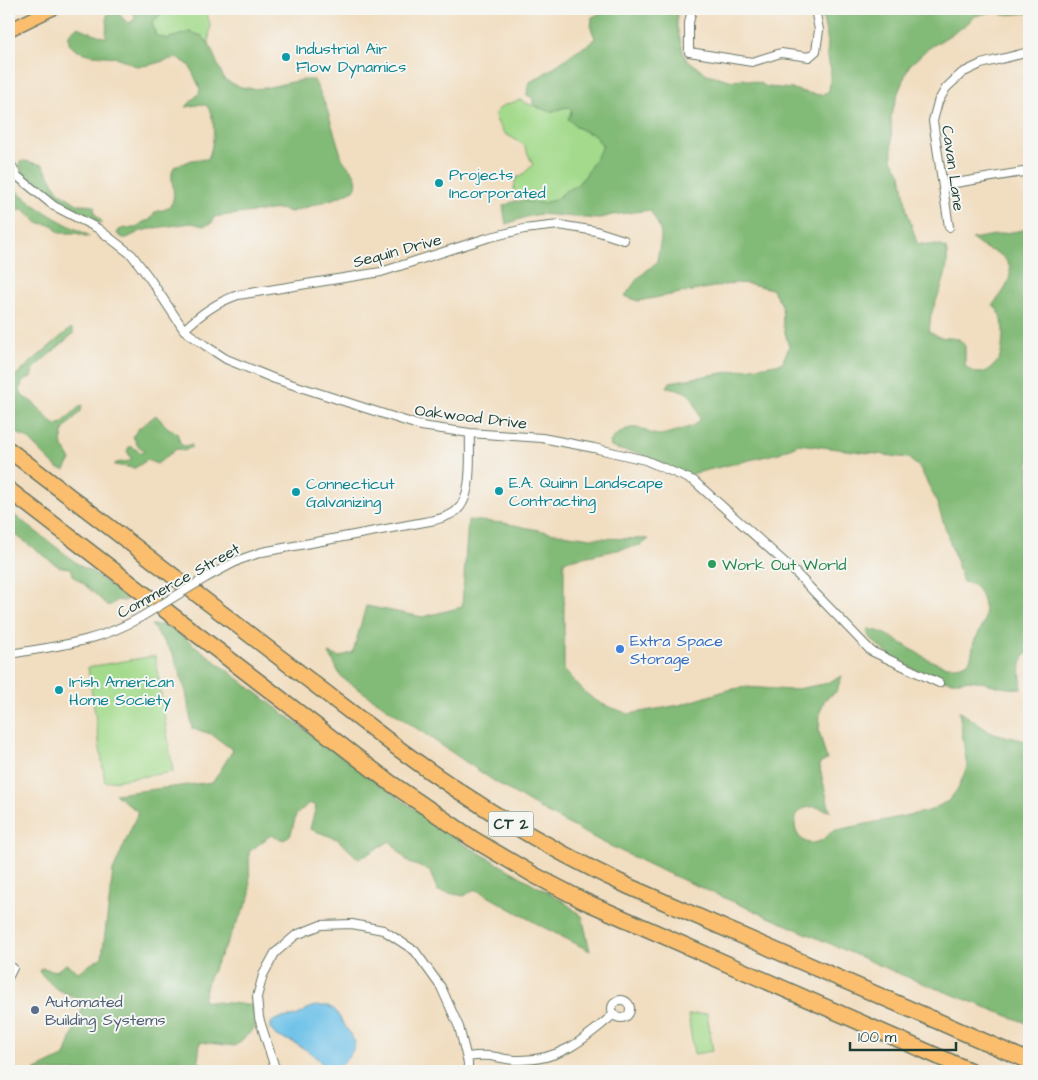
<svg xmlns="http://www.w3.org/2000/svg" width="1038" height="1080" font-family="'Architects Daughter',sans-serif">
<rect width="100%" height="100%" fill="#f6f6f2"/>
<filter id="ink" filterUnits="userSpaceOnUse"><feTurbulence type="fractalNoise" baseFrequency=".02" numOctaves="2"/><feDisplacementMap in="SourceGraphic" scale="10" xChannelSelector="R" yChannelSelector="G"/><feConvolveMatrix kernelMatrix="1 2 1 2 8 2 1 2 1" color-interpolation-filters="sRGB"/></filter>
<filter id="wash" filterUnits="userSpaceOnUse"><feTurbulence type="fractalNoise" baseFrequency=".0096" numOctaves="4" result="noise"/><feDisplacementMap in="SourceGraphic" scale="20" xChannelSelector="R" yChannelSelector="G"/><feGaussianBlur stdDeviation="1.12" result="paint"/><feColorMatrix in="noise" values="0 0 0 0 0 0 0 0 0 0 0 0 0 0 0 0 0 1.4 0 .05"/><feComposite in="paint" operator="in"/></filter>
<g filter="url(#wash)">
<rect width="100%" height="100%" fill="#f1ddbf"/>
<path fill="#a3da8b" stroke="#618c60" d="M167 9H205L210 24 209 44 202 36 190 32 167 39 156 36 152 22Z
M520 100C525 103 548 112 554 111 559 110 563 107 569 107L572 110 570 114 574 125 587 133 593 134 604 146 585 176 576 186 565 191 556 200 542 203 522 201 519 196 513 193 516 178 521 176 533 165 524 145 504 133 496 120 495 113 502 106Z
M155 656 173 772 105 782 88 667Z
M707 1013 713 1051 694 1054 688 1015Z"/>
<path fill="#82ba77" stroke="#507c56" d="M112 9 118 10 123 19 129 23 135 19 133 9H167L152 22 155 35 167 39 190 32 202 36 209 44 224 79C258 101 281 78 314 80L326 106 342 158C347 168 363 176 354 190L336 198 291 212 279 209 220 216 214 217 212 223 203 226 192 223 155 228 141 231 127 238H123L117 234 119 230 125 228H136L143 222 150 220 155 212 166 209 172 203C177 191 168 178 174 167L192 160 208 159C214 144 217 120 207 106L202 104 186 107 199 93 200 88 189 65 178 58C165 59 153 66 139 66 132 66 128 62 121 59 104 53 82 59 69 44V34L77 27 106 38 107 15Z
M610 9H677V27L685 58 707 74 733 81 743 79 760 83 767 87 793 89 807 93 821 95 829 91 831 70 827 55 828 42 821 9H1029V13L1004 15 995 11 975 16 966 25 926 50 909 66 898 93 891 116 892 159 901 174 907 211 917 243C927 246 937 243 946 248 952 270 937 295 931 315 930 320 930 326 929 332L940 337 959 339 965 346V365C976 379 990 373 999 359 1003 352 1004 328 1002 321 1000 314 997 309 993 304 1006 290 1021 269 999 254 995 251 989 251 985 248 980 246 976 242 972 239L1029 229V652C1017 660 1021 676 1022 688 1006 690 991 684 976 681 967 679 958 682 949 681 922 677 882 655 867 633L868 629C898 632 927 669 955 666 960 666 966 664 969 661 973 655 972 648 974 642 977 634 984 626 985 617 986 610 982 594 977 588 973 584 968 583 963 582L936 500 920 468 908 458 799 444 779 453 687 475 638 453 620 450 611 447 610 442C615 434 628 426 637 428 645 429 650 435 660 435 663 435 692 427 694 425 697 424 698 421 700 419 692 395 693 392 667 387L670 382 782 363 789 347 783 325 782 305 772 289 750 284 735 283 638 301 625 296 638 278 657 262C657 255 661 243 661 237 661 227 654 218 650 210L612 215 598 219 541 214 529 216 506 224 503 206 515 201 542 203 556 200 565 191 576 186 585 176 603 146 593 134C583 132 575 126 568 119L572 111 569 107C563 107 559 110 553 111 546 112 539 107 533 104V98L527 95 528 85 530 82C546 73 559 64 573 53 581 47 588 47 595 38L591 28 592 17Z
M25 161 43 165 58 191 77 204 94 206 95 214 103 223C91 225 42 194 32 184 26 180 22 172 19 165L20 162Z
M9 183C31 206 59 221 88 235L89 237 76 233H59L53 225 38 223 23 209 9 211Z
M71 328 73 330V334L38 364 34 369 32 376 22 382 20 390 23 397C39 403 43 417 56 425L62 423 80 406 82 405 81 411 64 429 61 443 71 460 65 470 57 468 27 438 9 429V381Z
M156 415 167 427 177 433 181 445 185 446 191 444 192 447 184 451 178 449 175 450 157 464 147 460 135 468 114 465 116 463 130 461 131 458 127 451 129 447H132L142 453 145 451 137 445 133 436 138 429Z
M9 511 82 567 91 571 123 596 126 600 124 601 117 600 111 605H107L84 584 74 577 71 568 59 567 9 530Z
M468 520 504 523 548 532 591 538 649 539 641 545 564 561V670C576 683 586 696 602 704 611 708 620 710 628 714L680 705 728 690 745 687 791 690 824 684 842 676 836 692 825 699 820 712 819 731 827 760 819 764 830 811C824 810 818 806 811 807 783 809 795 853 820 841 825 839 829 835 832 831L929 811 948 801 958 789 967 767 959 711 990 732 1029 742V1024L902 975 658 869 602 842 547 813 494 781 341 677 329 653 340 657 353 652 366 606 423 617 462 607Z
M151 625H168L317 739 462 843 563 901 582 916 590 951 543 927 475 889 464 896 438 891 429 870 409 863 390 841 359 859 337 839 310 829 316 806 309 803 296 815 291 834 284 840 271 835 249 852 250 897 208 980 203 1001 253 1005 255 1028 235 1046 200 1042 198 1062 224 1071H34L65 1056 84 1002 55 988 39 972 41 968 56 971 66 964 78 972 102 957 113 871 138 812 115 794 213 782 233 750 211 734 192 728 186 692 173 654Z"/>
<path fill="#6dc1e9" stroke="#467f8e" d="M317 1006H328L335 1010 355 1042C354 1054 339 1071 326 1069L318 1059 308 1051 293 1042 276 1036 271 1029V1023C279 1015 289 1019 298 1015 306 1011 307 1007 317 1006Z"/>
</g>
<g filter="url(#ink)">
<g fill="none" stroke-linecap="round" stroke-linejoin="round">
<defs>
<path id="minor" d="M692 9 689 23V52L752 62 781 53 809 57 816 51 819 30 815 9
M9 161 17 176 54 206 97 228 132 255 150 279 184 330 206 346 226 359 275 379 421 426 470 433 542 438 594 448 645 460 694 481 792 569 871 651 939 683
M943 185 1029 171
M949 227 933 121 938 102 946 88 962 73 981 64 1029 52
M184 330C200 314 217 302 238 295L381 272 487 238 524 229 559 225 596 231 624 240
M207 577 239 560 262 552 435 520C442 518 450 516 456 511 474 497 469 453 470 433
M9 654C57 646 99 642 141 617
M9 976 13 968
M612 1009a9 9 0 1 1 18 0a9 9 0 1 1-18 0Z
M467 1057C474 1056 482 1055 490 1056 499 1057 507 1060 516 1060 558 1062 584 1040 614 1014
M276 1071 259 1018 257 997 263 975 275 953 296 935 321 925 352 924 383 930 415 951 441 987 459 1027 468 1063V1071"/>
<path id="primary" d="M9 30 52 9"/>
<path id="motorway" d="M9 450 399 749C472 803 548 849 630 887L1029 1061
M9 490 389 782 473 839 534 875 584 901 971 1071"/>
</defs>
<use href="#minor" stroke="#687565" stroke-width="10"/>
<use href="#primary" stroke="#687565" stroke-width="15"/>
<use href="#motorway" stroke="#687565" stroke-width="18"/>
<use href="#minor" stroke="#fff" stroke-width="8"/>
<use href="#primary" stroke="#fabe6e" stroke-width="12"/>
<use href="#motorway" stroke="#fabe6e" stroke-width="15"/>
<defs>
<path id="minor-bridge" d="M141 617 207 577"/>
</defs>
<use href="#minor-bridge" stroke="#687565" stroke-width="10" stroke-linecap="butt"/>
<use href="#minor-bridge" stroke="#fff" stroke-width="8"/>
</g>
</g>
<g fill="#0f9aa8" stroke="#f6f6f2" stroke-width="2">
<circle cx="286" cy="57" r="5"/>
<circle cx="439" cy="183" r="5"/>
<circle cx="499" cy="491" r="5"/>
<circle cx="296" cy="492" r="5"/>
<circle cx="59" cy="690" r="5"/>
</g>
<circle fill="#2e9e5b" stroke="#f6f6f2" stroke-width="2" cx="712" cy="564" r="5"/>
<circle fill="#3f7fe0" stroke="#f6f6f2" stroke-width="2" cx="620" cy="649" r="5"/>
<circle fill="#5c6f8a" stroke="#f6f6f2" stroke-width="2" cx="35" cy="1010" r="5"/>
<g text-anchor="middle" stroke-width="4" stroke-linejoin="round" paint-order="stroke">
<rect fill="#f6f6f2" stroke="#60746d" stroke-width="1" x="488.5" y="811.5" width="45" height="25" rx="4"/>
<g font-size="15" font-weight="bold" fill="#1f3d34">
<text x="511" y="829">CT 2</text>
</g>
<g font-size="16" fill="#0d838f" stroke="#f6f6f2" text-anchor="start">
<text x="296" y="54">Industrial Air<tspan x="296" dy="18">Flow Dynamics</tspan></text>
<text x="449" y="180">Projects<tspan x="449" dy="18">Incorporated</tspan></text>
<text x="509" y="488">E.A. Quinn Landscape<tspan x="509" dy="18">Contracting</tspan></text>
<text x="306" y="489">Connecticut<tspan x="306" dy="18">Galvanizing</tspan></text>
<text x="69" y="687">Irish American<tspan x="69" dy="18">Home Society</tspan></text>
</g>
<g font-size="16" fill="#1f3d34" stroke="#f6f6f2">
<text transform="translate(954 168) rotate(82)" y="6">Cavan Lane</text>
<text transform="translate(397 250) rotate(-15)" y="6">Sequin Drive</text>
<text transform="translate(471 416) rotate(7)" y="6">Oakwood Drive</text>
<text transform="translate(178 580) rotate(-29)" y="6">Commerce Street</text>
</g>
<g font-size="16" fill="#27864d" stroke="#f6f6f2" text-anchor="start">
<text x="722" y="570">Work Out World</text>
</g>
<g font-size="16" fill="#366cbe" stroke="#f6f6f2" text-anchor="start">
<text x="630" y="646">Extra Space<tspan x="630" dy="18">Storage</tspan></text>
</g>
<g font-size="16" fill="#4e5e75" stroke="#f6f6f2" text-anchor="start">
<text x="45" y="1007">Automated<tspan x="45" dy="18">Building Systems</tspan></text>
</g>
</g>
<rect width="1038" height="1080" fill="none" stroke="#f6f6f2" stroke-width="30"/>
<path d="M850 1042v8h106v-8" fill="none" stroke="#1f3d34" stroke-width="2.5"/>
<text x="858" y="1042" font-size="15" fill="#1f3d34" stroke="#f6f6f2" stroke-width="4" paint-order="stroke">100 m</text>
</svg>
